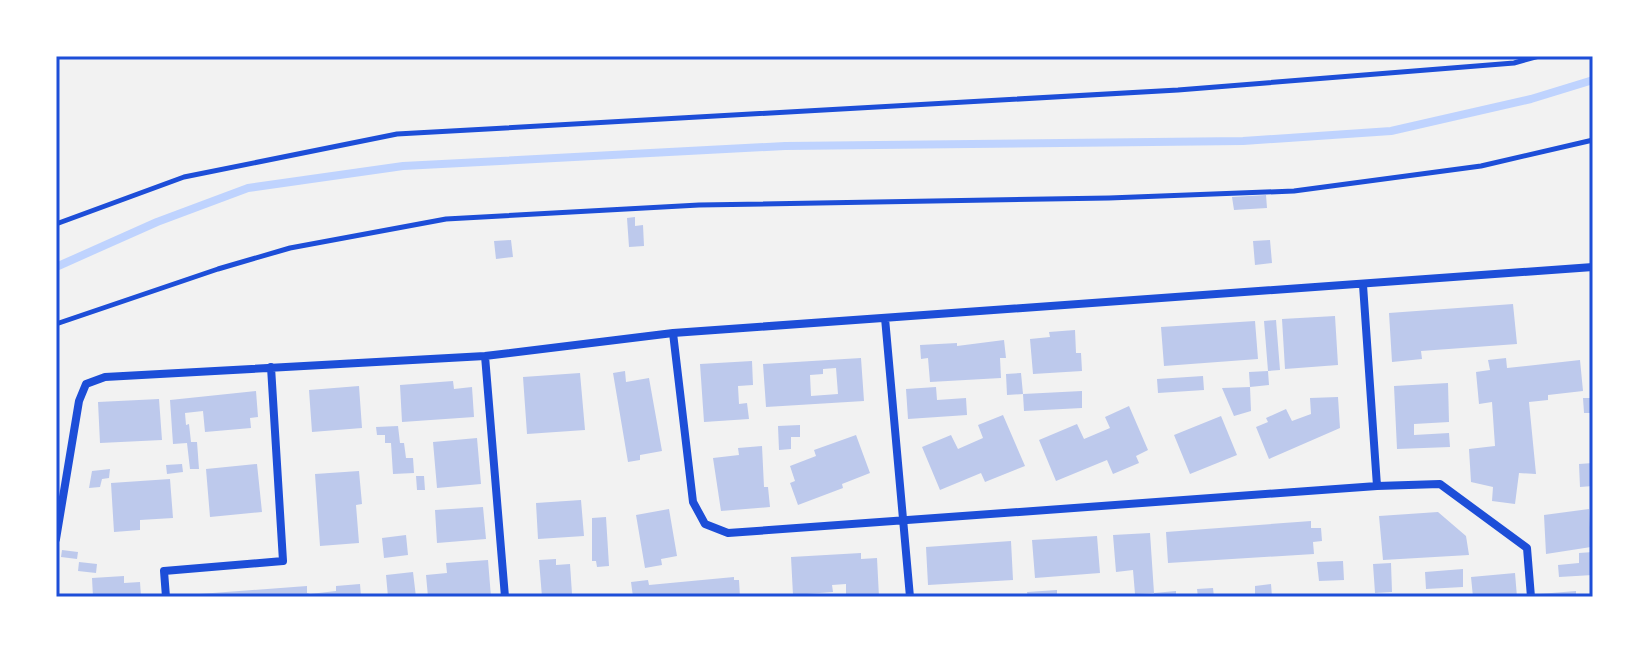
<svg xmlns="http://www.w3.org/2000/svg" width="1649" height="653" font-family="'Archivo Narrow',sans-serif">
<rect width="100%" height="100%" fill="#f2f2f2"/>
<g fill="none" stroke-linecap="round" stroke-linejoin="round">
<path stroke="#bfd3fe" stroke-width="8" d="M56 267 157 222 248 188 403 166 785 146 1243 141 1391 131 1531 99 1593 80"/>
</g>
<path fill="#bdc9ec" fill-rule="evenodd" d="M1266 195 1267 208 1234 210 1232 197Z
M635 217V226L643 225 644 246 629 247 627 218Z
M511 240 513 257 496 259 494 241Z
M1270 240 1272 263 1255 265 1253 241Z
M1513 304 1517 344 1421 351 1422 359 1392 362 1389 313Z
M1335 316 1338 365 1285 369 1282 319Z
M1276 320 1280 370 1268 371 1264 321Z
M1255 321 1258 359 1164 366 1161 327Z
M1075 330 1076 353H1081L1082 371 1033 374 1030 339 1050 337 1049 332Z
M1004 340 1006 358H1000L1001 378 930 382 928 358 921 359 920 345 957 343V346Z
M861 358 864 401 766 407 763 364ZM836 368 838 394 811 396 810 375 823 374V369Z
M1506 358 1507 368 1580 360 1583 391 1548 395V400L1529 402 1536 474 1519 473 1515 504 1492 501 1493 487 1471 482 1469 449 1495 446 1492 402 1479 404 1476 372 1490 370 1488 360Z
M752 361 753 385 738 386 739 404 747 403 749 419 704 422 700 364Z
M625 371 626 382 649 378 662 451 640 455V460L628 462 613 373Z
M1268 371 1269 385 1250 387 1249 372Z
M580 373 585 430 527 434 523 377Z
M1021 373 1023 394 1082 391V408L1024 411 1023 394 1007 395 1006 374Z
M1203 376 1204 390 1158 393 1157 379Z
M453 381 454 389 472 387 474 417 402 422 400 385Z
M1448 383 1449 422 1414 424V435L1449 433 1450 447 1397 449 1394 386Z
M359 386 362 428 312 432 309 390Z
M936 387 937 400 966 398 967 415 908 419 906 389Z
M1250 387 1251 411 1234 416 1222 388Z
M256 391 258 417 250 418 251 428 205 432 203 411 185 413 186 425 189 424 191 442H197L199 469H190L187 443 173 444 170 400Z
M1338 397 1340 428 1269 459 1256 427 1268 422 1266 418 1286 409 1292 421 1311 414 1310 398Z
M1583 398H1593V413H1584Z
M159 399 162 440 100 443 98 402Z
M1129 406 1148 450 1136 456 1139 463 1113 474 1107 460 1056 481 1039 440 1077 424 1084 439 1110 428 1105 417Z
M1003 415 1025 466 985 482 981 473 940 490 922 447 951 435 958 449 983 438 978 425Z
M1221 416 1237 455 1190 474 1174 435Z
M800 425V437H791V449L779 450 778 426Z
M398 426 400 443H404L406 458H413L414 473 393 474 391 443H385V435H377L376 427Z
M856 435 870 473 842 484 843 488 798 505 790 483 795 481 790 466 816 456 814 450Z
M477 438 481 484 437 488 433 442Z
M762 446 764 487H768L770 507 721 511 713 458 739 455 738 448Z
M1593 463V486L1580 487 1579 464Z
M182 464 183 472 167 474 166 465Z
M257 464 262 512 210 517 206 469Z
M110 469 109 478 102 479 100 487 89 488 92 471Z
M359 471 362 504 356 505 359 543 320 546 315 474Z
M416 476H424L425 490H417Z
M170 479 173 518 140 520V530L114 532 111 483Z
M581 500 584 536 538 539 536 503Z
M483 507 486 539 437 543 435 510Z
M669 509 677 556 661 559 662 565 645 568 636 515Z
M1589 509 1591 547 1546 554 1544 515Z
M1438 512 1466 536 1469 555 1383 560 1379 516Z
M606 517 609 566 597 567 596 561H592V518Z
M1311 521V528H1321L1322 541 1313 542 1314 554 1168 563 1166 532Z
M1150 533 1154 593 1135 594 1133 570 1116 572 1113 535Z
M406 535 408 555 384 558 382 538Z
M1097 536 1100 573 1035 578 1032 540Z
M1011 541 1013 580 928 585 926 547Z
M62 550 78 552 77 559 61 557Z
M1593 552V575L1559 577 1558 565 1579 563V553Z
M861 553V559L877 558 879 597H846V584L832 585 833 592 793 595 791 557Z
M556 559V565L570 564 572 594 542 597 539 560Z
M488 560 491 597H428L426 575 447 573 446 563Z
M1343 561 1344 580 1319 581 1317 562Z
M79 562 97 564 96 573 78 571Z
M1391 563 1392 592 1375 593 1373 564Z
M1463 569V587L1426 589 1425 572Z
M413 572 416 597H388L386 575Z
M1515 573 1517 597H1473L1471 577Z
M124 576V583L140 582 141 597H93L92 578Z
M734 577V580H739L740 597H633L631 582 648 580 649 585Z
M360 584 361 597H199V594L307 586V593L310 594 336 591V586Z
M1271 584 1272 597H1255V586Z
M1213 588 1214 597H1198L1197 589Z
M1057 590V597H1028L1027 592Z
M1176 591V597H1154V593Z
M1576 591V597H1540L1539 594Z"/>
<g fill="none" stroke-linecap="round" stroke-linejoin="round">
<path stroke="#1d4ed8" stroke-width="5" d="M56 224 184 177 397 134 1178 90 1514 63 1539 56
M56 324 218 269 290 248 446 219 699 205 1109 198 1294 191 1481 166 1593 140"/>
<path stroke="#1d4ed8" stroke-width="8" d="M1363 285 1377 486
M885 318 910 597
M673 333 693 502 705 524 728 533 1377 486 1440 484 1527 548 1531 597
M485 356 505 597
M56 539 79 401 86 384 105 377 485 356 673 333 1593 267
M166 597 164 571 283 561 271 367"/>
</g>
<rect width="1649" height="653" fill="none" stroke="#ffffff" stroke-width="116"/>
<rect x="58" y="58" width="1533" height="537" fill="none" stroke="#1d4ed8" stroke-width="3"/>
</svg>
